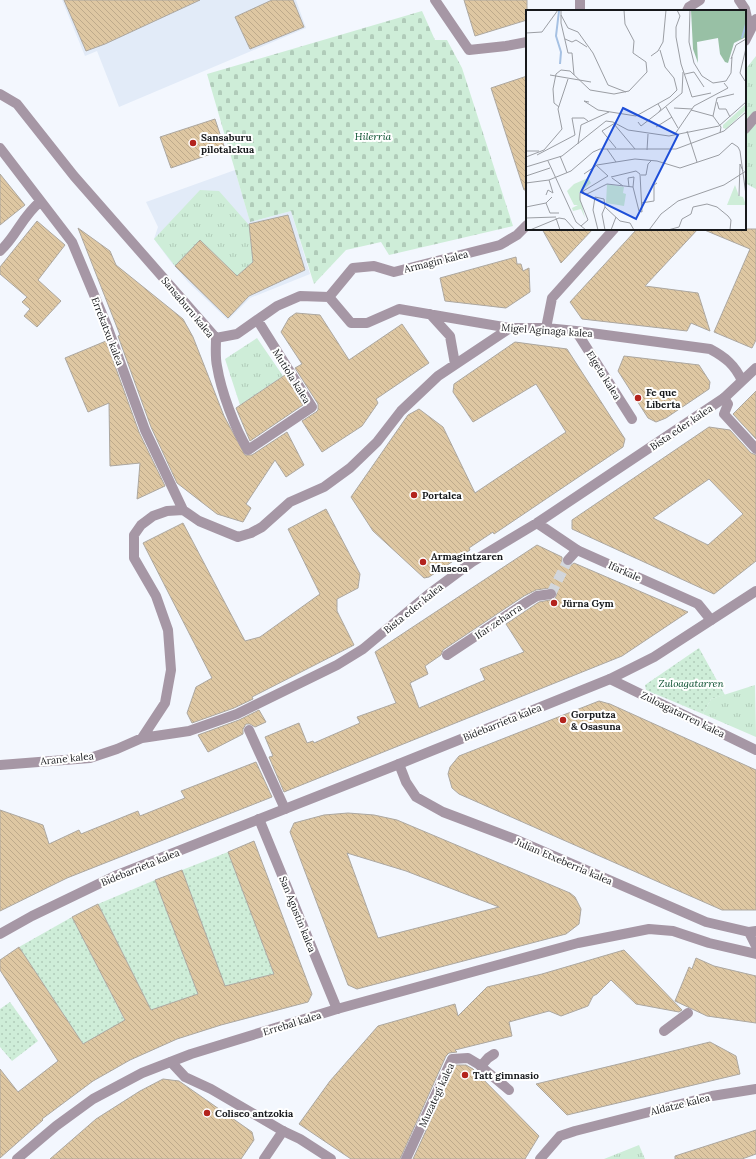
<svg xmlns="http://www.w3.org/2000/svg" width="756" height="1159" font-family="Lora,serif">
<defs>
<pattern id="grass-dots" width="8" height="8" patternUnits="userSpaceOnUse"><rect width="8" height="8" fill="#ceedd8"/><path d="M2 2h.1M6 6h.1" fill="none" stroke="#b0cbb9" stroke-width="1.8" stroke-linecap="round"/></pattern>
<pattern id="cemetery-stones" width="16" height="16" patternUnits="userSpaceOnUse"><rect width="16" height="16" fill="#ceedd8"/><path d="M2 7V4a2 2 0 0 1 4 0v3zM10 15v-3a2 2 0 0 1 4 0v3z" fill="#b0cbb9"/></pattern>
<pattern id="park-tufts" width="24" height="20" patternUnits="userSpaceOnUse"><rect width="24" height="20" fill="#ceedd8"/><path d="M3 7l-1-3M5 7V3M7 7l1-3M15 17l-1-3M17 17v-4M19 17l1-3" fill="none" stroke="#b0cbb9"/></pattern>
<pattern id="building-back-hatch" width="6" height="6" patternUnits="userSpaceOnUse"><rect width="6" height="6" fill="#dec7a2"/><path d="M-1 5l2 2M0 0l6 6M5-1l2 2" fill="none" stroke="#beaa8b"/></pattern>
</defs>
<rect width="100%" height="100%" fill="#f3f7fe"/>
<path fill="#e2ebf8" d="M62 0H296L306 28 119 107 97 51 85 56Z
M235 170 250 222 291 211 310 274 250 298 228 320 188 282 171 262 154 239 158 227 146 202Z"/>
<path fill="url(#grass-dots)" d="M699 648 725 695 711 699 703 714 646 690 645 685Z
M228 852 274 974 225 986 182 870Z
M155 880 198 994 151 1010 98 904Z
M72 917 125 1021 83 1044 19 947Z
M10 1002 38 1041 12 1061 0 1047V1009Z"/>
<path fill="url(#cemetery-stones)" d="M422 11 435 40H447L462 68 513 226 389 255 381 242 346 250 314 284 291 211 250 222 207 74Z"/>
<path fill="url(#park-tufts)" d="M756 56V189L745 183V70Z
M200 190 219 191 249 225 253 262 237 276 200 240 175 266 154 239Z
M257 338 283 376 240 405 225 359Z
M755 685 756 737 703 714 711 699Z
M639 1145 645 1159H604Z"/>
<path fill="url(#building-back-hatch)" stroke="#aca7a0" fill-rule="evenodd" d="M64 0H200L105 44 86 51Z
M272 0H293L304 27 250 49 235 17Z
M464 0H527V20L475 36Z
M527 76V190H524L491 88Z
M215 119 225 149 171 168 160 137Z
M0 174 25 205 0 225Z
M288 215 305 270 249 296 228 318 175 266 200 240 237 276 253 262 249 224Z
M37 221 65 245 38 280 61 301 37 327 24 316 30 309 22 302 27 297 0 274V267Z
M78 228 110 251 116 265 183 319 193 337 224 416 245 455H252L287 432 304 465 286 477 275 460 246 504 251 508 243 522 217 514 177 483 151 427 118 336 120 335Z
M542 229H593L561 263Z
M637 229H698L645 286 698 293 710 331 691 323 687 331 582 319 570 302Z
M702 229H756V340L752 348 714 332 750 249Z
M516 257 517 264H521L523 271 529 268 530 292 506 308 445 301 440 278Z
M296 313 320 315 349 360 402 324 429 363 376 399 378 403 362 426 322 452 302 421 316 412 318 410V404L295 368 302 364 281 332 289 318Z
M106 341 139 432 165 486 137 499 140 463 110 466 109 403 88 412 65 358Z
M515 342 567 349 625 439 623 447 494 534 493 532 469 548 470 550 429 577 424 578 373 531 351 497 408 415 419 409 443 427 475 493 566 432 536 384 473 422 453 392 454 384Z
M624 356 699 365 710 382 709 389 666 418 656 422 648 418 618 371Z
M285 375 303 405 250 441 236 408Z
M756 391V439L733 414Z
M709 427 730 430 751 453 756 455V561L714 594 572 529V520ZM709 479 743 514 708 545 653 518Z
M326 509 360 574 358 588 337 599V611L354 645 252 697 253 699 234 708 192 723 187 713 196 687 212 678 143 543 183 523 245 641 260 637 320 594 288 529Z
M537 545 562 557V562L566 566H570L574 563 688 612 622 656 284 792 269 757 273 756 265 737 299 723 307 743 313 741 314 743 360 723 357 717 396 703 375 652ZM550 588 556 590 557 593 555 599 539 602 506 624 524 652 480 669 485 680 419 708 410 683 428 674 425 666 441 655 443 650 524 596 536 590Z
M599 701 610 704 756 770V910H722L459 794 452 788 448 774 450 767 459 756Z
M259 710 266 722 255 727 250 724H246L243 729V734L208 752 198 735 239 720Z
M256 762 272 797 67 878 0 911V810L43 825 49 844 79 830 81 834 138 811 140 816 185 798 181 791Z
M348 813 374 815 397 820 570 893 575 897 581 909 579 924 566 934 357 989 348 985 290 832 294 823 324 815ZM347 853 406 871 499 907 378 938Z
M254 841 312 994 308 1002 221 1025 177 1039 130 1060 93 1081 42 1119 43 1120 0 1158V1069L18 1092 58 1061 0 970V960L19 947 83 1044 125 1020 72 917 98 904 151 1010 198 994 155 880 182 870 225 986 274 974 228 852Z
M624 950 682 1010 679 1012 636 1004 611 980 597 994 593 996 588 1006 561 1016 549 1011 509 1022 512 1036 455 1050 457 1052 449 1053 446 1056 400 1159H351L299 1124 330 1081 378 1026 455 1004 458 1016 487 987 542 974Z
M696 958 714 966 756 976V1023L707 1016 675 1001 689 967 692 969Z
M710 1042 736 1056 740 1074 567 1115 536 1084Z
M456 1065H466L473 1069 539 1136 525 1159H413Z
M163 1079 179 1081 252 1132 254 1140 241 1159H50L96 1119 140 1091Z
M756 1130V1154L742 1159H675V1156Z"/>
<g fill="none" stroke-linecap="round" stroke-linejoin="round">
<path stroke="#d2d6dc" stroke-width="10" stroke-dasharray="10 5" stroke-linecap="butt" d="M551 594 568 560"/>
<path stroke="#a697a5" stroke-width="10" d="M745 129 756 116
M724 398 728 404 724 414 756 449
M568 560 577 550
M447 655 527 602 537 596 551 594
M664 1031 688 1013
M171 1062 185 1077 211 1089 283 1131 300 1139 331 1159
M481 1066 488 1058 494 1054"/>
<path stroke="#a697a5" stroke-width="10" d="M435 0 469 50 506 46 527 42
M580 0V11
M739 0 745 9 750 31
M687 11 689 7 700 0
M745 41 756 19
M0 94 17 104 74 176 216 338C216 347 215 357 217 366 221 391 235 429 248 450L312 407 258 321
M0 148 72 242 107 326 145 430 183 510 199 521 238 537 251 533 262 527 290 502 324 487 350 468 377 442 401 411 438 376 510 328
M0 251C16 237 23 215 40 202
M329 297 351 323H367L399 309 510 328H546L576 331 710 349C725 357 735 365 742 381
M329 297 353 268 374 266 394 272 500 245 517 235 527 225
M430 314 450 336 455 364
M546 328 552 298 614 229
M576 331 632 419
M216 338 237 334 277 306 300 296 329 297
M537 523 577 550 698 604 711 620
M610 679 756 750
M249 730 285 809
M142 738 189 731 237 714 337 665 363 649 429 594 472 562 537 523 724 398 756 368
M399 764 406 782 416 797 443 812 517 840 706 922 749 932 756 931
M0 765 90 758 117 749 142 738 165 703 171 670 168 630 156 596 134 558V535L141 525 153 516 167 511 183 510
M259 819 337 1009
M749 932 756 946
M264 1159 283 1131
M406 1159 452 1059 468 1058 478 1064 509 1090
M540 1159 560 1136 575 1131 712 1096 756 1089"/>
<path stroke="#a697a5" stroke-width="10" d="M0 934 32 916 115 876 399 764 610 679 654 657 756 591
M17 1159 56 1126 93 1099 142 1073 191 1054 337 1009 578 943 649 929 673 931 709 943 756 954"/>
</g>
<g fill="#b3231d" stroke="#fff" stroke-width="1.5">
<circle cx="193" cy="143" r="4"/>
<circle cx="638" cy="398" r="4"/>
<circle cx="414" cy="495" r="4"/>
<circle cx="423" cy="562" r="4"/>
<circle cx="554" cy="603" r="4"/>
<circle cx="563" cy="720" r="4"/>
<circle cx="465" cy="1075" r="4"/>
<circle cx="207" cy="1113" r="4"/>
</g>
<g text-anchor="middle" stroke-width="4" stroke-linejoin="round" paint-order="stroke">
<g font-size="10" font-style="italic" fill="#044b2a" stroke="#fff">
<text x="373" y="140">Hilerria</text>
<text x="691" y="687">Zuloagatarren</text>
</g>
<g font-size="10" font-weight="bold" fill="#17191c" stroke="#fff" text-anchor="start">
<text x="201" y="141">Sansaburu<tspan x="201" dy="12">pilotalekua</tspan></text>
<text x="646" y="396">Fe que<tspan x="646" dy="12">Liberta</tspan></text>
<text x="422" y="499">Portalea</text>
<text x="431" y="560">Armagintzaren<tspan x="431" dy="12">Museoa</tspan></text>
<text x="562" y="607">Jürna Gym</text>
<text x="571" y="718">Gorputza<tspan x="571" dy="12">&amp; Osasuna</tspan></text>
<text x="473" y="1079">Tatt gimnasio</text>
<text x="215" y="1117">Coliseo antzokia</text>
</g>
<g font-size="10" fill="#17191c" stroke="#fff">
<text transform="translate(436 261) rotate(-14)" y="4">Armagin kalea</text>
<text transform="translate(188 307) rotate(50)" y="4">Sansaburu kalea</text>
<text transform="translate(547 330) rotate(4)" y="4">Migel Aginaga kalea</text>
<text transform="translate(108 331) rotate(69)" y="4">Errekatxu kalea</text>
<text transform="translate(604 375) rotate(58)" y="4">Elgeta kalea</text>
<text transform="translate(292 376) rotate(58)" y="4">Mutiola kalea</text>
<text transform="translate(681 427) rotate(-34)" y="4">Bista eder kalea</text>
<text transform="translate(625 571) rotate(24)" y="4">Ifarkale</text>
<text transform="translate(413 608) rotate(-39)" y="4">Bista eder kalea</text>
<text transform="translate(498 621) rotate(-34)" y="4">Ifar zeharra</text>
<text transform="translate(683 714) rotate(26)" y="4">Zuloagatarren kalea</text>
<text transform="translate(502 722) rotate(-22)" y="4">Bidebarrieta kalea</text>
<text transform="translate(67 758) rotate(-6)" y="4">Arane kalea</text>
<text transform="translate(564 861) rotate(23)" y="4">Julian Etxeberria kalea</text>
<text transform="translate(140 867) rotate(-22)" y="4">Bidebarrieta kalea</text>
<text transform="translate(298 914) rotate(68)" y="4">San Agustin kalea</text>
<text transform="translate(292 1023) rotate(-17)" y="4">Errebal kalea</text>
<text transform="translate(436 1095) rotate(-65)" y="4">Muzategi kalea</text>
<text transform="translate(680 1104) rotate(-14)" y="4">Aldatze kalea</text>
</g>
</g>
<g transform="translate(526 10)">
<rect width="220" height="220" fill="#f3f7fe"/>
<path d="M209 175 213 186 217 187 220 195H201Z" fill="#ceedd8"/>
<path d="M165 0H220V27L208 33 202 53 199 52 194 44 192 28 171 32 172 53 167 39Z" fill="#98c0a5"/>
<path d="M81 174 98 177 97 183 100 184 98 196 80 193Z" fill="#ceedd8"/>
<path d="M220 94V100L200 119 197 118V115ZM62 168 65 173 53 183 59 208 55 199 47 201 46 198 52 195H48L41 181 48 174Z" fill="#ceedd8"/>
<path fill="none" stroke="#a6c1e3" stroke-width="2" d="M33 1 30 26 35 42 34 54M216 28 220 14"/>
<path fill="none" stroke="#9b9ea4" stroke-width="1" d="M35 0V13L42 43H46L48 65M151 0 154 6 150 17V27L155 54 166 87 185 83M164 0 163 32 168 53 176 66 187 73 200 71 205 63 206 47M35 5 42 18 52 22 67 43 82 75 100 82M0 23 16 22 32 0M39 29 46 32 50 30 61 37M125 46 132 41 137 32 140 0M205 49 210 35 220 29M159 64 168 62 178 77M24 65 65 72M219 71 214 63 220 38M63 92 58 91 72 100 110 106 144 87 151 80 148 68 139 57 134 40M191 92 193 99H200L204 107M33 97 28 93 27 79 30 64 35 60 44 61 64 80 88 84 103 81 121 62 120 52 107 43 108 31 99 14 98 0M140 97 152 118M148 98 166 99M165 100 187 106 195 117 194 123M133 102 156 83 157 62M187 106 191 88 208 84M112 112 115 116 133 102 135 99 132 94M88 114 109 139M89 115V113L76 121 90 138M130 117 146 107M161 121 171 152M149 124 168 96 202 78 198 73M52 134 55 115 83 102M81 139 90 152M121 140 122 124M0 141H13M11 145 49 125 46 108H58L62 111M34 146 41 163M0 147 18 140 36 119 32 99 42 69M22 151 50 212 60 220M70 155 82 166M0 157 36 146 80 111 87 112 102 120 143 126 193 116 220 92M58 164 71 155 109 149 131 151 154 158 193 145 206 133 212 137 214 141 220 185M115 165H120L122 154 126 150M0 166 24 158M85 167 110 161 114 164 116 202 113 201 107 177 108 167 102 168 103 177M86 168 97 176M0 173 23 170 45 161 67 142 74 139H150L198 121 220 102M57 181 58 184H61L81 174 107 177M20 185 22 180 27 183 23 170M213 186 214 154 217 161M20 193 24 203H33M115 193 128 191V175L131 173M0 197 20 193 26 187M79 197 94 211 104 213 108 220M0 208 30 207M30 208 34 220M55 216 62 210 54 190V183L82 166M4 220 33 208 39 209 49 220M72 220 67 200 69 187 78 189 79 197M79 220 76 204 79 197M85 220 90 207M123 220 135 204 152 191 198 175 220 161M142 220 153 217 156 209 165 204 167 197 181 194 191 197 202 206 205 210 204 220"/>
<path fill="#1d4ed8" fill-opacity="0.15" stroke="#1d4ed8" stroke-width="2" d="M97 98 152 125 110 209 55 182Z"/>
<rect width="220" height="220" fill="none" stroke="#17191c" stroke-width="2"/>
</g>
</svg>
